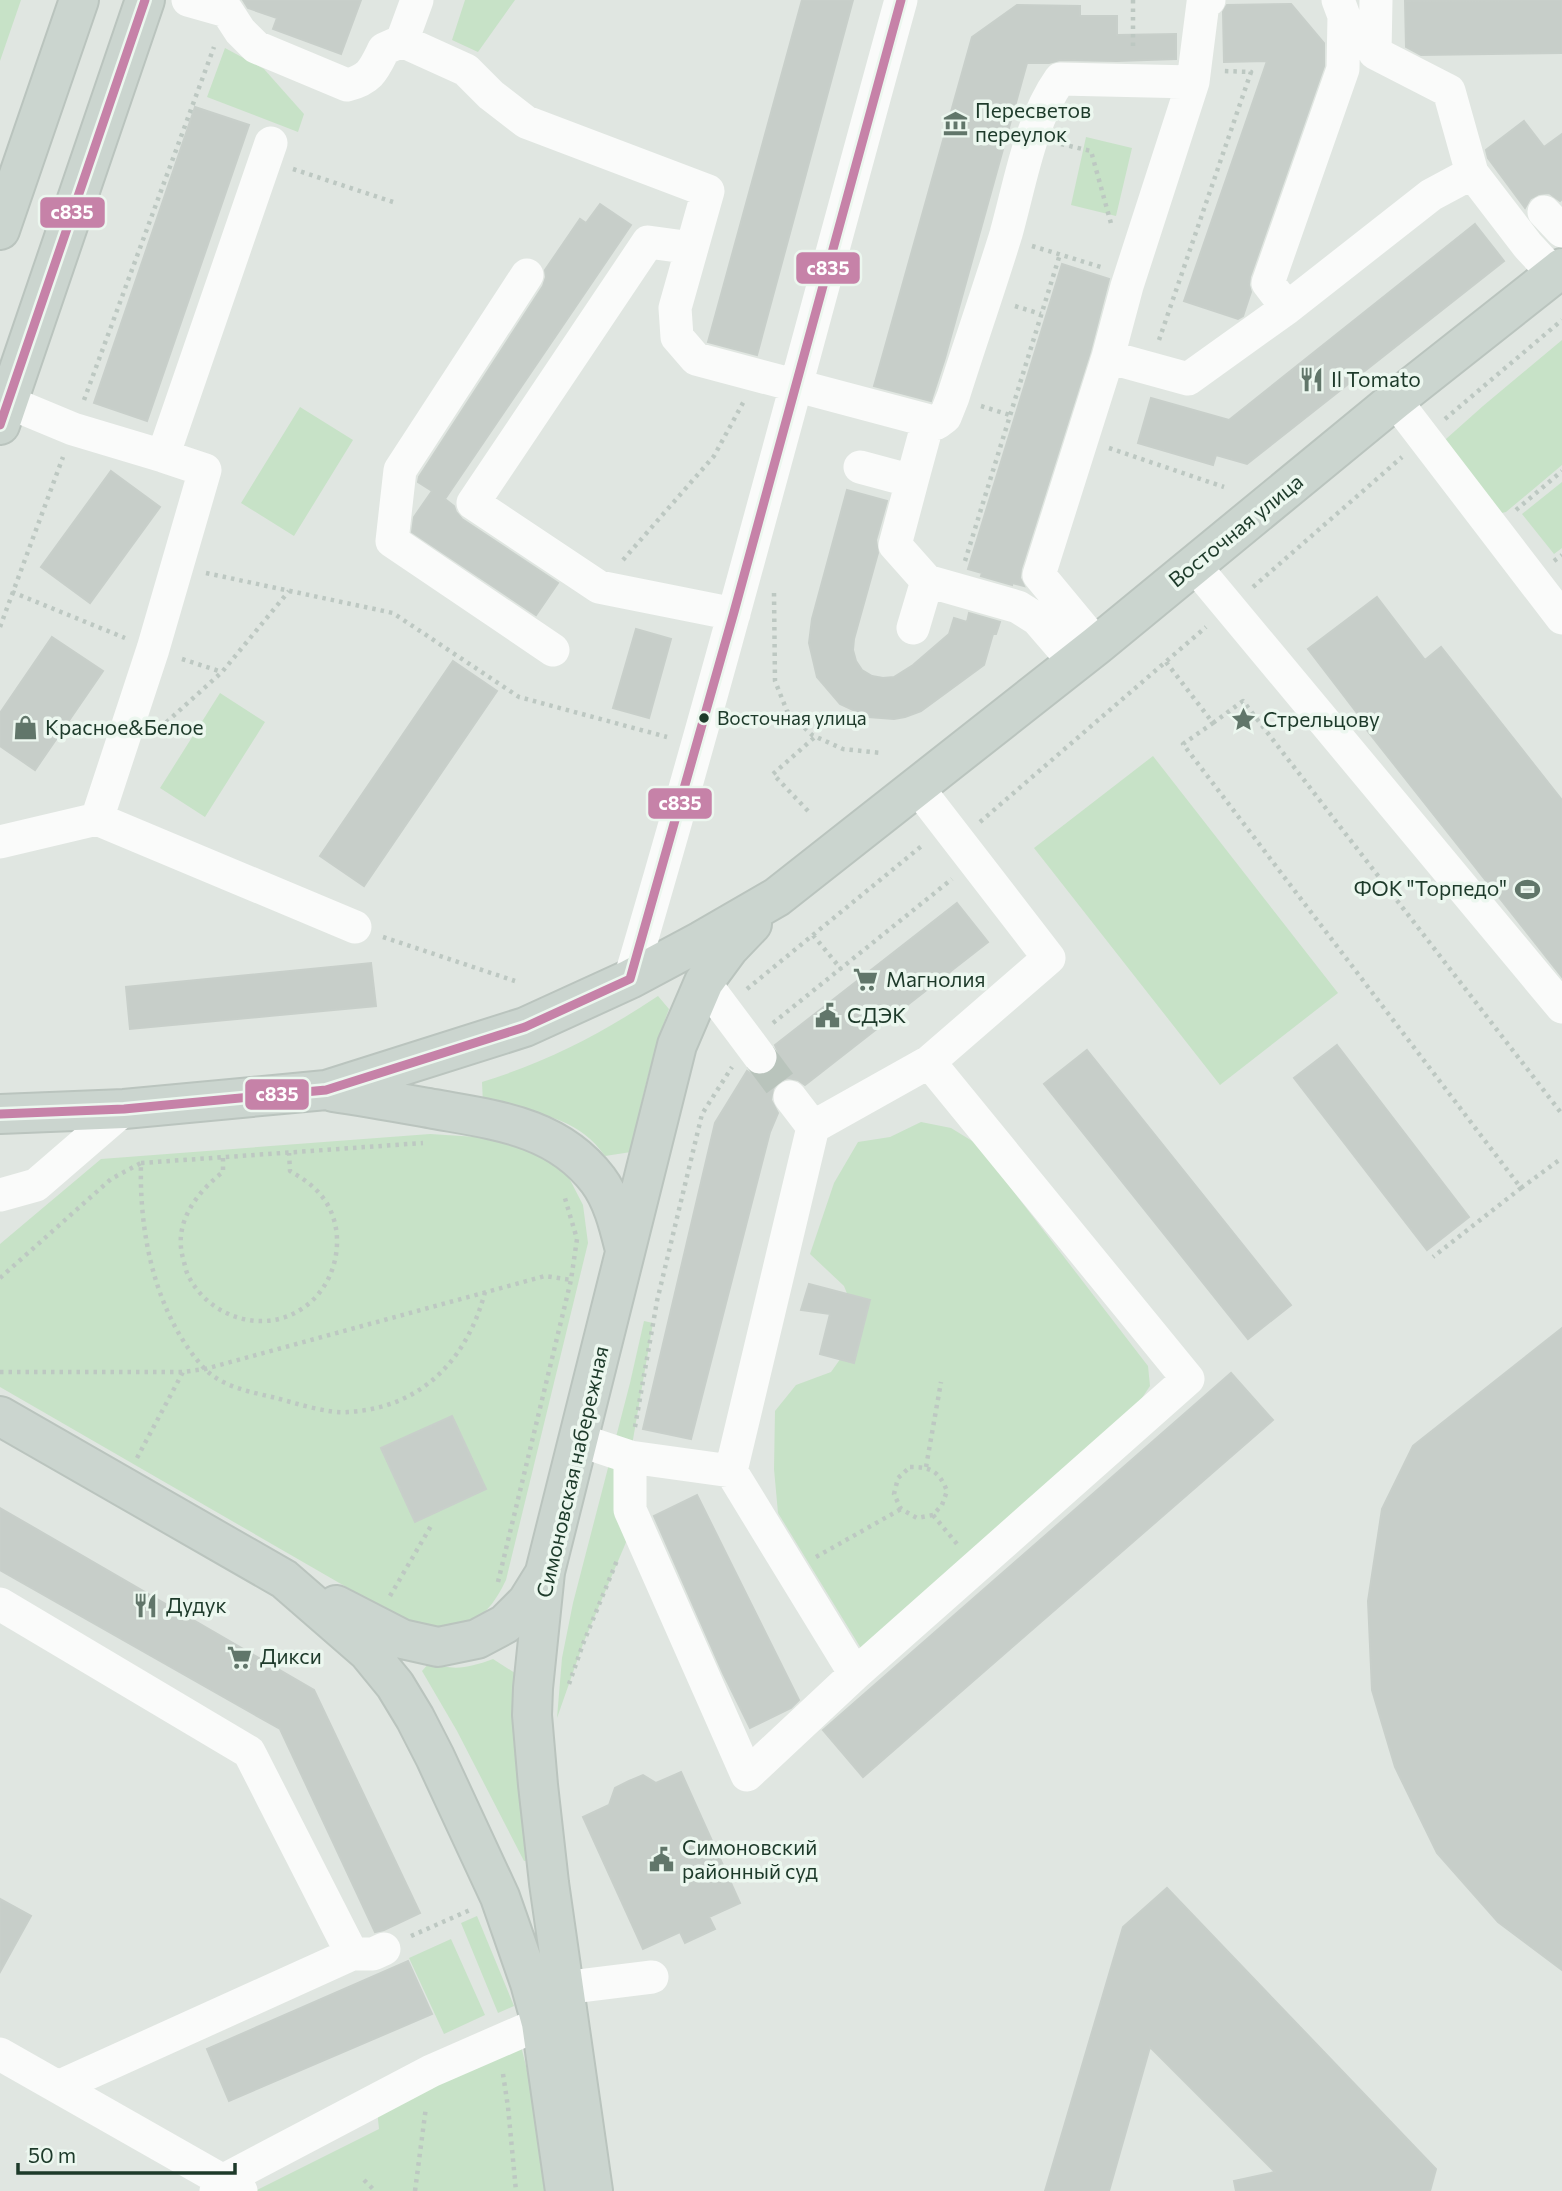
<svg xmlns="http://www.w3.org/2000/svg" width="1562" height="2191" font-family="Commissioner,sans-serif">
<rect width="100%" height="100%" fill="#e0e6e1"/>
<path fill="#c7e2c7" d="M0 0H21L0 61Z
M465 0H515L478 52 452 40Z
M225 48 264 69 304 114 298 132 207 97Z
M1086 137 1132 148 1116 216 1071 205Z
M1562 340V465L1506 512 1493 515 1437 447 1483 406Z
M300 407 353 440 294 536 241 503Z
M1562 482V548L1554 554 1522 514Z
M220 693 265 722 205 817 160 788Z
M1153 756 1338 993 1220 1085 1034 848Z
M658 996 669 1009C651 1056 641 1103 631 1152L605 1156C576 1114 529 1111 483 1104L482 1082C547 1062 601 1034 658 996Z
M921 1122 951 1128 977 1144 1148 1366 1150 1386 1128 1419 862 1650 778 1513 774 1469 775 1411 796 1385 831 1372 848 1348 859 1324 844 1286 810 1254 834 1183 858 1142 890 1137Z
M430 1134 509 1139 541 1153 567 1174 583 1205 588 1243 506 1580C484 1625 471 1621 426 1633L0 1387V1244L101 1159Z
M644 1321 653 1323 630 1457 635 1521 583 1644 557 1718 562 1658 573 1603 630 1383Z
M493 1659 518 1675 537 1858 524 1861 457 1731 422 1671 429 1663C455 1671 468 1668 493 1659Z
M477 1916 514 2006 498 2013 461 1923Z
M451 1939 485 2015 444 2034 409 1958Z
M518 2034 539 2118 548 2191H255L379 2129 376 2100Z"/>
<path fill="#c7cec9" stroke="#c8cfca" stroke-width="2" d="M243 0H361L341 54 273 29 277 18 248 8Z
M802 0H853L757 355 708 342Z
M1562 0V53L1421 55 1406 47 1405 1Z
M1291 4 1324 43V66L1250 277 1249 285 1251 292 1243 316 1238 319 1184 301 1267 61 1224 62 1223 12 1227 5Z
M1017 5 1080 6V16H1117V35L1176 34V59L1117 61 1060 60 1049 63H1027L945 358 931 401 874 386 972 37Z
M195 107 249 125 147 421 94 403Z
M1524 121 1544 147 1562 134V199L1560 201 1549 193 1539 194 1530 199 1525 208 1488 158 1486 150Z
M600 204 631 225 445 499 454 506 456 512 462 519 558 583 536 615 412 532 414 517 432 491 418 482 419 477 543 286 546 277 545 270 580 219 586 223Z
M1475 224 1504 261 1247 464 1216 455 1213 465 1138 443 1151 398 1229 420Z
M1062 264 1109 279 1090 352 1021 569 1020 578 1024 586 1012 583V585L981 576 982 573 968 569Z
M111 471 160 507 90 603 41 567Z
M847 490 887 501 876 540 878 553 854 639 853 650 856 661 862 670 872 676 883 678 894 677 913 665 949 634 954 618 967 622 969 613 1000 622 996 634H993L984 665 921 711 905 717 894 719 868 717 840 704 817 677 809 643 812 619Z
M1377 597 1425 660 1441 647 1562 800V977L1355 715 1357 713 1308 649Z
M636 629 671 639 649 718 613 708Z
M52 637 103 671 35 770 0 746V713Z
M453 661 497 691 364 886 320 856Z
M957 903 988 942 805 1085 798 1080 788 1078 779 1081 773 1089 771 1100 778 1113 770 1132 691 1439 643 1429 715 1123 747 1071 753 1075 763 1076 771 1073 777 1065 779 1054 775 1045Z
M371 963 376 1006 130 1029 126 987Z
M1337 1045 1469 1217 1427 1250 1294 1078Z
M1087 1050 1291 1305 1248 1339 1044 1084Z
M809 1284 870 1300 854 1363 820 1354 830 1314 801 1310Z
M1562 1328V1970L1498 1922 1437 1853 1395 1767 1372 1690 1368 1601 1382 1509 1413 1446Z
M1231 1373 1273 1420 863 1777 823 1730Z
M452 1416 486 1489 415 1522 381 1448Z
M697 1495 799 1700 791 1708 750 1728 723 1673 654 1516Z
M0 1508 314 1690 420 1913 384 1930 375 1932 280 1729 0 1570Z
M681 1772 740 1903 709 1917 715 1929 685 1943 680 1932 643 1949 583 1817 609 1805 615 1788 629 1781 643 1775 656 1783Z
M1167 1888 1436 2169 1430 2191H1236L1234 2181 1275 2172 1150 2047 1109 2191H1045L1123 1927Z
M0 1899 31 1916 0 1972Z
M408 1961 432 2014 229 2101 207 2049Z"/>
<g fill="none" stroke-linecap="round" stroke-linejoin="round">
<path stroke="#b9c4bc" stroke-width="33" stroke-dasharray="33 17" stroke-linecap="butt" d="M760 1057 790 1097"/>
<defs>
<path id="major" d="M0 230 79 0
M0 425 145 0
M333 1092C367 1097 400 1103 434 1109 495 1120 557 1126 598 1180 613 1200 619 1226 625 1250
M0 1114 124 1109 326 1090 525 1027 630 979 701 941 777 897 1097 645 1395 400 1562 268
M0 1416 284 1579 368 1652 395 1685 415 1718 435 1757 500 1897 530 1983 541 2023 565 2191
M336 1605 402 1639 438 1647 477 1639 505 1624 527 1602 545 1573
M593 2191 549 1883 538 1785 532 1715 533 1688 545 1572 677 1045 704 982 729 948 752 924"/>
</defs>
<use href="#major" stroke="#bac4be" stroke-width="42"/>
<path stroke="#bdc8c2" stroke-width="4.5" stroke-dasharray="3.5 5" stroke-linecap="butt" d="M1133 0V51
M1061 144 1091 151 1112 227
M293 169 393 202
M1032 246 1101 267
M1015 306 1041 314
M1159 340 1251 72 1224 71
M84 400 214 47
M981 406 1010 415
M1445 419 1562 320
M1109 448 1224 487
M1516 510 1562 471
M623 560 714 456 744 401
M965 561 1060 254
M1554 561 1562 555
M206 573 393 613 519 697 667 737
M1253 587 1402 457
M12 592 125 638
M774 593 775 681 787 711 812 735 843 749 881 753
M0 627 63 457
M182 659 222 672
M1166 662 1213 723 1183 744 1521 1188 1433 1257
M1213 723 1243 701 1562 1114
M160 728 222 672 289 591
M808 811 773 774 816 736
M980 822 1206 627
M813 935 841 969
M383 937 515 981
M747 989 924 844
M773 1023 952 879
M223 1158V1172C197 1192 173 1223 183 1258 185 1265 186 1273 190 1279 211 1317 262 1334 300 1310 336 1288 348 1237 326 1202 317 1188 304 1179 290 1171L289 1153
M141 1163 423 1143
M1521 1188 1562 1158
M0 1278 111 1179 141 1163C139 1234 155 1313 203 1367 221 1387 251 1392 276 1398 295 1403 329 1414 348 1412 421 1408 467 1360 485 1292
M0 1372H183L205 1369 545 1276 571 1280
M635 1427 657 1301 702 1114 732 1067
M137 1458 183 1372
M910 1467C931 1467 939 1471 947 1491L942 1505 933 1515 917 1518 901 1509 894 1494 898 1478Z
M926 1467 941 1382
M933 1515 957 1544
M816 1557 901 1509
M498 1582 571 1280 577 1239 564 1195
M390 1596 431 1526
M569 1684 583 1644 618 1558
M411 1936 470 1910
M503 2074 508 2107 516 2191
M364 2180 375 2191
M415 2191 426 2107"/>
<path stroke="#fafbfa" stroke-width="33" d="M188 0 227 11 240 31 256 47 347 85C371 79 374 69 384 49L402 41 417 0
M1376 0 1375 53 1449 91 1472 173 1528 246 1554 274
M402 41 466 70 491 95 526 122 708 191 675 308 677 337 696 359 937 423 945 417 953 397C970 343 989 289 1006 234 1020 184 1030 121 1060 79L1193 82
M1544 212 1562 231
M692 248 648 242 473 503 599 587 734 614
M527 275 400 470 392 541 553 650
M1287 308 1268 283 1343 69 1344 16 1338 0
M1108 357 1188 379 1287 308 1431 195 1472 173
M1395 400 1562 618
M8 402 73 429 163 456 271 143
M860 467 912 481 895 545 927 581 1018 607 1037 619 1075 663
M912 481 928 422
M1194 565 1562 1007
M913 628 927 581
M1097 645 1039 575 1108 357 1127 286 1193 82 1203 3 1209 0
M917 787 1049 958 929 1062 813 1127 731 1471 855 1674 1188 1379 929 1062
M97 819 355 927
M0 842 97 819 153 649 205 470 163 456
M630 979C726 654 811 326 901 0
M704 982 760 1057
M790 1097 813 1127
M0 1195 36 1185 124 1109
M579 1440 630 1457 731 1471
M630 1457V1510L747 1775 855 1674
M0 1604 249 1752 352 1954
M563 1988 652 1977
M0 2054 241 2191
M58 2087 352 1954H373L384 1949
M216 2191 222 2181 431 2071 541 2023 565 2017"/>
<use href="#major" stroke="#cbd5cf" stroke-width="38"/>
<defs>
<path id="bus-1" d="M0 425 145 0
M0 1114 124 1109 326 1090 525 1027 630 979 734 612 901 0"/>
</defs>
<use href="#bus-1" stroke="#ecf7ef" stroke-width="14"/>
<use href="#bus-1" stroke="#c682a8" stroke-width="9"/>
</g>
<defs>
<symbol id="museum-bare" viewBox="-9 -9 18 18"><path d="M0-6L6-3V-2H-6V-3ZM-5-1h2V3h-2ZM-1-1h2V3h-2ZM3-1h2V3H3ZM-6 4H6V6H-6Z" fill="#61766a" stroke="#ecf7ef" stroke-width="2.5" paint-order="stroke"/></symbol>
<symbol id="restaurant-bare" viewBox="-9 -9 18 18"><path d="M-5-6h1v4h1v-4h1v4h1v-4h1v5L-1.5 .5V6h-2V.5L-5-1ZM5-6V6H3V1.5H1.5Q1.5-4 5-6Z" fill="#61766a" stroke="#ecf7ef" stroke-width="2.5" paint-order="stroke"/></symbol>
<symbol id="sight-bare" viewBox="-9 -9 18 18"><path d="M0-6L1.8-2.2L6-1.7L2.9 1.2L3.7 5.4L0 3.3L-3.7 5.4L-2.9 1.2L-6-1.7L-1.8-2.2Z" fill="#61766a" stroke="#ecf7ef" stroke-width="2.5" paint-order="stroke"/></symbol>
<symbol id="shop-bare" viewBox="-9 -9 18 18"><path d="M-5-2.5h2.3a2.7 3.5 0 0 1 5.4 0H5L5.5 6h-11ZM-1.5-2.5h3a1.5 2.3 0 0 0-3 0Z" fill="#61766a" stroke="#ecf7ef" stroke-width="2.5" paint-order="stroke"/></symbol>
<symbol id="stadium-bare" viewBox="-9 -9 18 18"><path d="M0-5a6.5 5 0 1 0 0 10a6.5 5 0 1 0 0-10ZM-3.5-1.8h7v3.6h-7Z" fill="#61766a" stroke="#ecf7ef" stroke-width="2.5" paint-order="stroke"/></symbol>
<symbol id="supermarket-bare" viewBox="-9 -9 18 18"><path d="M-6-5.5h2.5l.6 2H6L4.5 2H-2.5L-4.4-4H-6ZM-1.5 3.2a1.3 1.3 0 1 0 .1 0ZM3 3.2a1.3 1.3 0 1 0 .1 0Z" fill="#61766a" stroke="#ecf7ef" stroke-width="2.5" paint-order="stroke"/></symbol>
<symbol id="civic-bare" viewBox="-9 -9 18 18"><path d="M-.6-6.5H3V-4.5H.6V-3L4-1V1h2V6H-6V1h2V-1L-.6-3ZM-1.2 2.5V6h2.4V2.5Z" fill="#61766a" stroke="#ecf7ef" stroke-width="2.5" paint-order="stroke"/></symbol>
</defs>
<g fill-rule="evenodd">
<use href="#museum-bare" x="938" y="106" width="35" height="35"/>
<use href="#restaurant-bare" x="1294" y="362" width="35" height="35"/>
<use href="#sight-bare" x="1226" y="702" width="35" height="35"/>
<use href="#shop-bare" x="8" y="710" width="35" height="35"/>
<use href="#stadium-bare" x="1510" y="872" width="35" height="35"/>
<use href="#supermarket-bare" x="848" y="962" width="35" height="35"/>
<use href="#civic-bare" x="810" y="998" width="35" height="35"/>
<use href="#restaurant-bare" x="128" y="1588" width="35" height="35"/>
<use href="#supermarket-bare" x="222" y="1640" width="35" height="35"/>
<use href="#civic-bare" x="644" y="1842" width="35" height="35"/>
</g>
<circle fill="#1d3a2a" stroke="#ecf7ef" stroke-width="2.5" cx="704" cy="718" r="6"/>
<g text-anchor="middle" stroke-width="7" stroke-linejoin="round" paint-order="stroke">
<g font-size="19" fill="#1d3a2a" stroke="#ecf7ef" text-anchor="start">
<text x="717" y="725">Восточная улица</text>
</g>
<g font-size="21" fill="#1d3a2a" stroke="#ecf7ef" text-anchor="start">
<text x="975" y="118">Пересветов<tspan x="975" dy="24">переулок</tspan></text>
<text x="1331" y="387">Il Tomato</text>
<text x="1263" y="727">Стрельцову</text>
<text x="45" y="735">Красное&amp;Белое</text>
<text x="1507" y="896" text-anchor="end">ФОК "Торпедо"</text>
<text x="886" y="987">Магнолия</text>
<text x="847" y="1023">СДЭК</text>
<text x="166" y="1613">Дудук</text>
<text x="260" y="1664">Дикси</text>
<text x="682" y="1855">Симоновский<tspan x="682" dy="24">районный суд</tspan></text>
</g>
<g font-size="21" fill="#1d3a2a" stroke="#ecf7ef">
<text transform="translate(1236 531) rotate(-39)" y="7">Восточная улица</text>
<text transform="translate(573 1472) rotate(-77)" y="7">Симоновская набережная</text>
</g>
</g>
<g stroke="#ecf7ef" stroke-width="2.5">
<rect x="39" y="196" width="67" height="33" rx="7" fill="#c682a8"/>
<rect x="795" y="251" width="66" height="34" rx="7" fill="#c682a8"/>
<rect x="647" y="787" width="66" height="33" rx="7" fill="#c682a8"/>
<rect x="244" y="1078" width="66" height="33" rx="7" fill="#c682a8"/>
</g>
<g font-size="19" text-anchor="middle" font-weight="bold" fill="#fff">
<text x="72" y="219">с835</text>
<text x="828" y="275">с835</text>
<text x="680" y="810">с835</text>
<text x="277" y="1101">с835</text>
</g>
<path d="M18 2163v10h217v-10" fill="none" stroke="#1d3a2a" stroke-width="3.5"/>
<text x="28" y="2163" font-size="21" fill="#1d3a2a" stroke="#ecf7ef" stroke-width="5" paint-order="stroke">50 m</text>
</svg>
